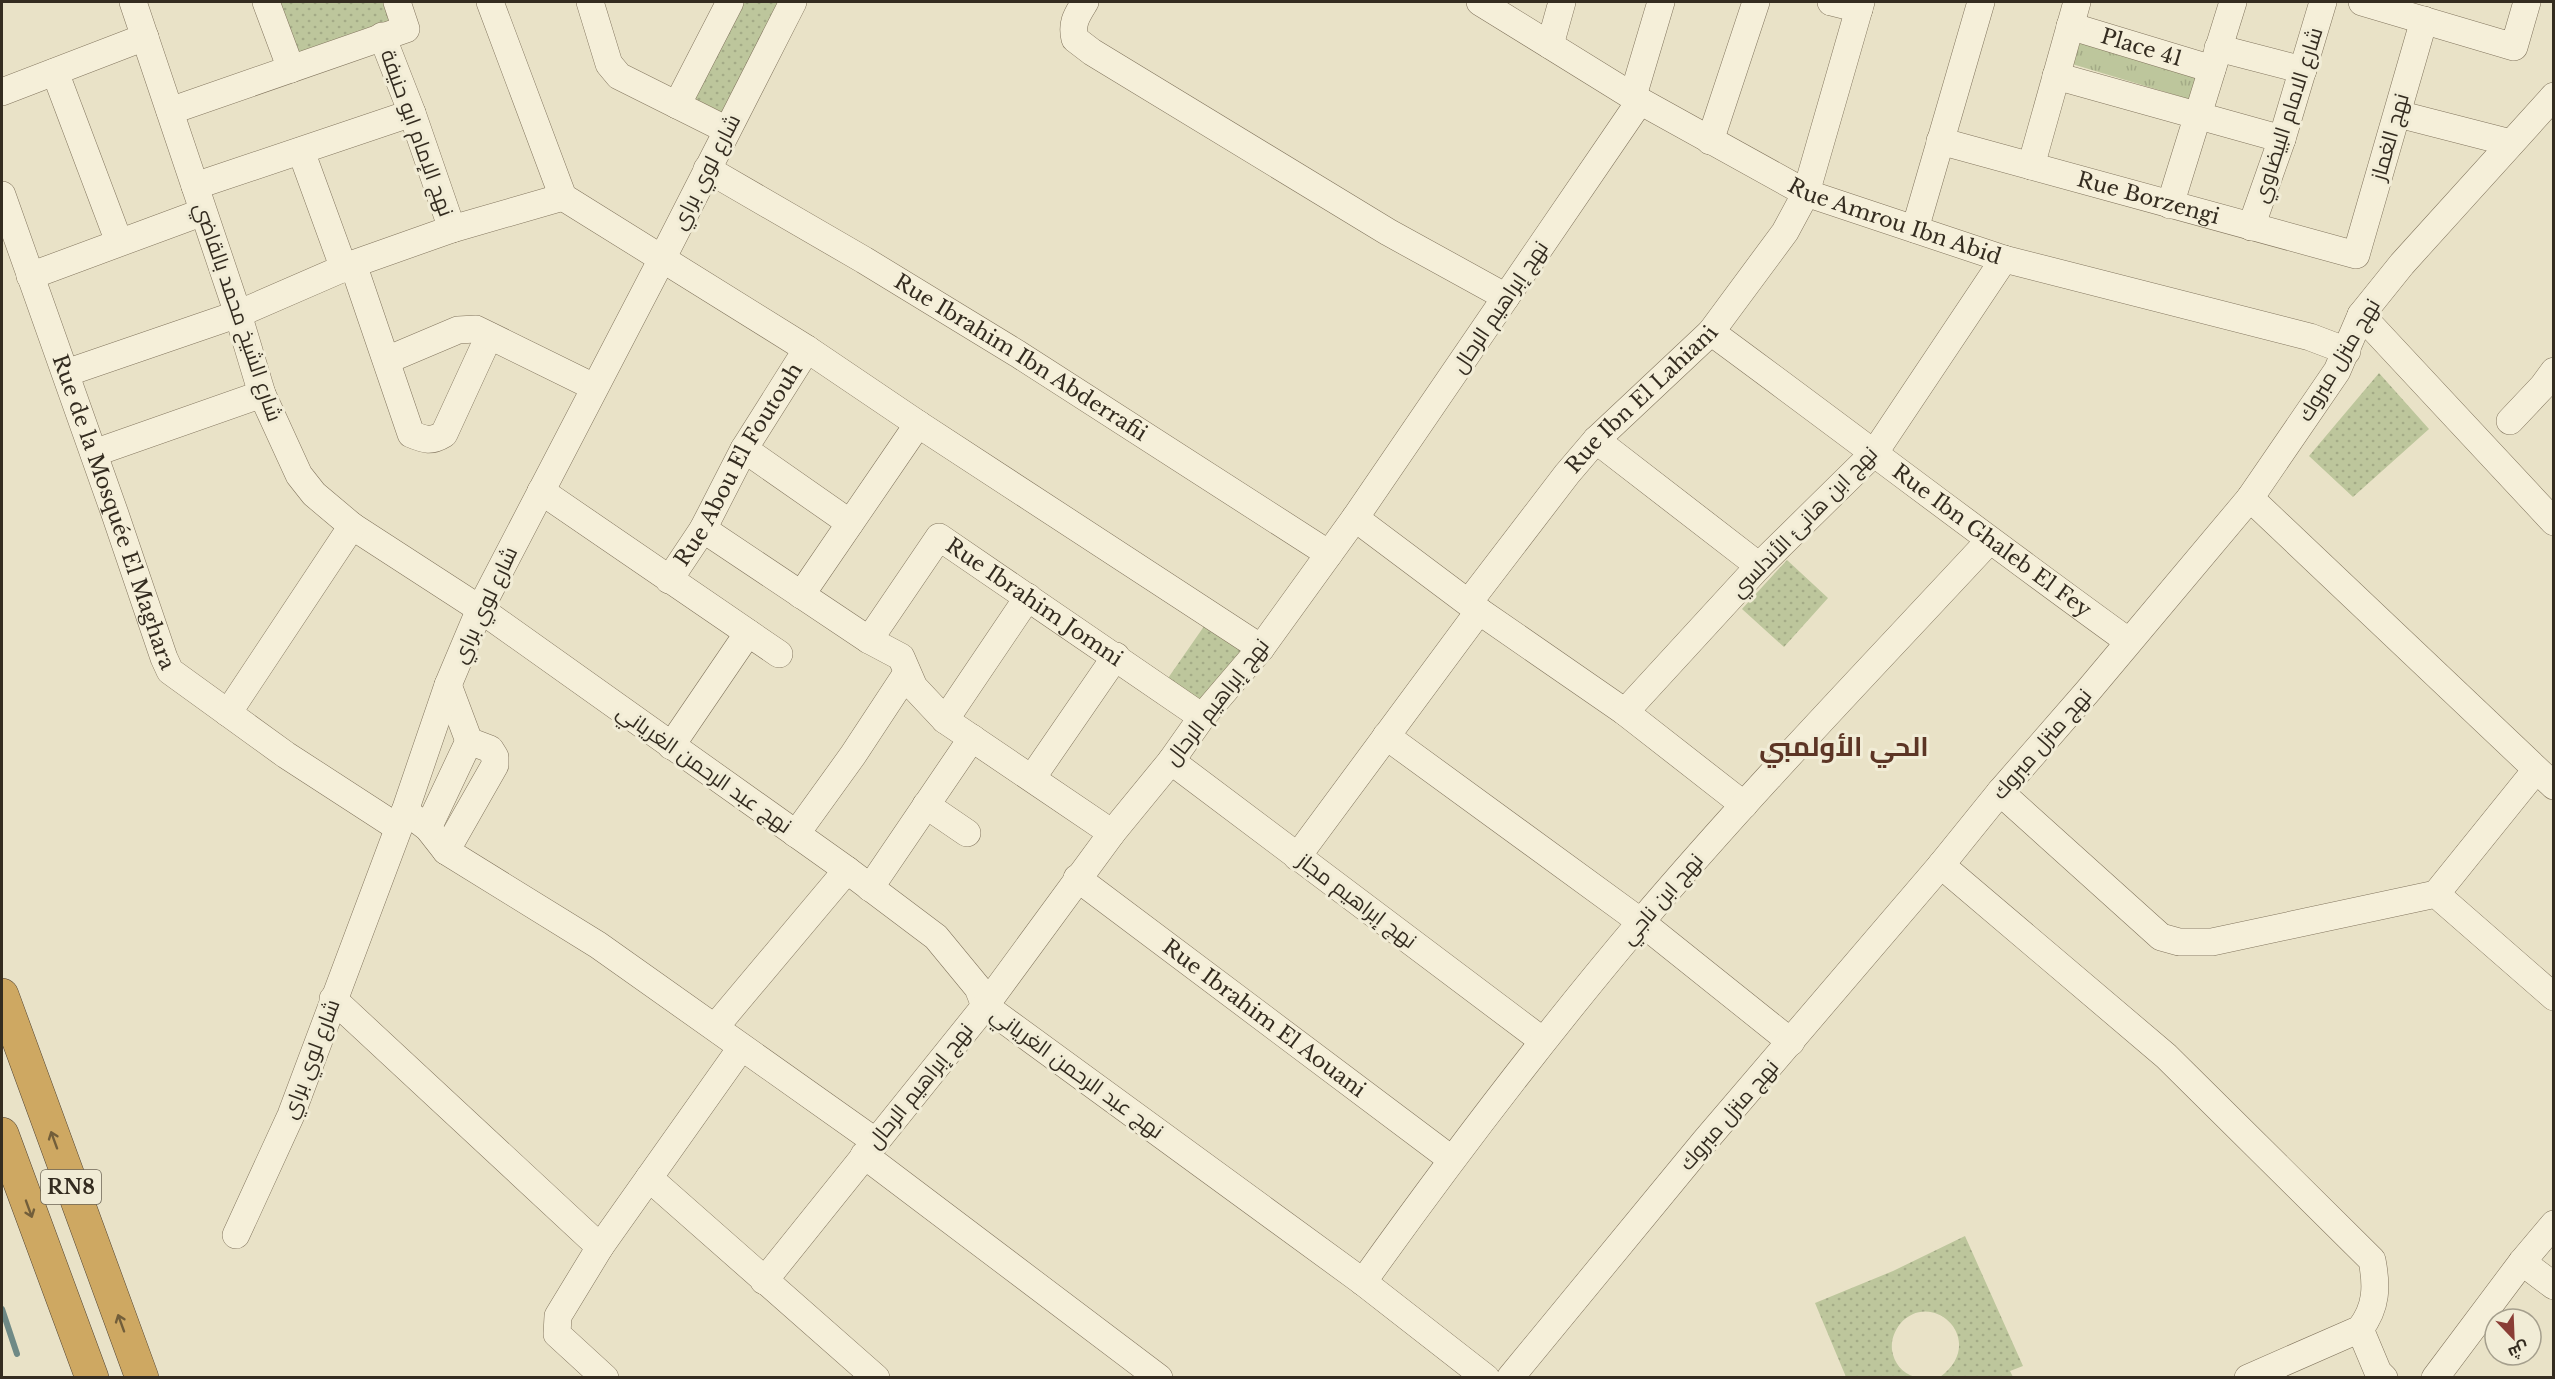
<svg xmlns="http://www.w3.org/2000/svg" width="2555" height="1379" font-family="'Libre Baskerville',Cairo,serif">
<defs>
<pattern id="grass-dots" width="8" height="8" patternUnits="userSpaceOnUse" patternTransform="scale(1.5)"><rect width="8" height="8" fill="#bdc69c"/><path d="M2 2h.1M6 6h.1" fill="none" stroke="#a3aa86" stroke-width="1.8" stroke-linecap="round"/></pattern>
<pattern id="park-tufts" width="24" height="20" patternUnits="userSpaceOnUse" patternTransform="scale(1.5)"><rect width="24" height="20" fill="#bdc69c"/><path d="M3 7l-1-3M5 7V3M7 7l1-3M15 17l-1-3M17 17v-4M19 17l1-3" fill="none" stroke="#a3aa86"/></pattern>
</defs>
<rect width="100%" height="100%" fill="#e9e2c7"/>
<path fill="url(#grass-dots)" d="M258 2H405L416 33 286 80Z
M738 2H791L728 124 686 102Z
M2379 373 2429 429 2353 497 2309 456Z
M1787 560 1828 598 1784 647 1742 609Z
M1207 622 1247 650 1206 708 1166 681Z
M1965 1236 2023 1366 2010 1371 2013 1377H1940C1989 1341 1932 1287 1900 1324 1894 1332 1891 1340 1892 1350 1894 1363 1902 1373 1915 1377H1846L1815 1303 1893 1271Z"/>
<path fill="url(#park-tufts)" d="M2081 36 2200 73 2192 100 2072 64Z"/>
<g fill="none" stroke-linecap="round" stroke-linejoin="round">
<path stroke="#6f8a86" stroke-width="6" d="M2 1309 17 1354"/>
<defs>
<g id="minor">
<path d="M133 2 238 314 262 394 299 475 314 494 352 526 480 609 847 870 936 937 978 988 985 1006 1363 1282 1486 1378"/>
<path d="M266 2 291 69"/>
<path d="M490 2 563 197 807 349 918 424 1261 648"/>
<path d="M590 2 609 64 619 76 727 130"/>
<path d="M1085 2C1077 15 1071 23 1075 39L1092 52 1388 232 1506 297"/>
<path id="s1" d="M1480 2 1640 101 1806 193 2004 259 2310 337 2347 351"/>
<path d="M1831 2 1859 9"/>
<path d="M2362 2 2514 47 2527 2"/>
<path id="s2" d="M2070 26 2212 69"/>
<path d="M382 36 412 113 452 229"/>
<path d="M1550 45 1562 2"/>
<path d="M2218 48 2303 70"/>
<path d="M55 72 119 242"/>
<path d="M2056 76 2282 139"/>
<path d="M2 92 145 37"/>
<path d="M1633 96 1661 2"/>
<path d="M677 105 730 2"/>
<path d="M170 111 406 29 397 2"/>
<path d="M2398 114 2511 143"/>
<path d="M1710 141 1756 2"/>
<path id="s3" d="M1940 141 2356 255 2424 20"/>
<path d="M301 151 344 269"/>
<path d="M2031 166 2077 2"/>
<path id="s4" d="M707 169 864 260 1018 354 1329 554"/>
<path d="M195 186 412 113"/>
<path id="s5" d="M2 195 115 514 164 658 170 671 286 755 397 827"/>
<path d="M2170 205 2233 2"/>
<path d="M2251 227 2282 139 2323 2"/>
<path d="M1915 229 1981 2"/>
<path d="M353 264 411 434C425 440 431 442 444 434L489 336"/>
<path d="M30 276 203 212"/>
<path d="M2361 315 2554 522"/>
<path id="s6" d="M1711 332C1851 435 1988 540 2128 641"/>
<path d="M387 360 458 330 476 329 594 387"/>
<path d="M66 373 238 314 353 264 452 229 563 197"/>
<path d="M2510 421 2543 386 2554 371"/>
<path d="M1596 440 1759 566"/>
<path d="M744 449 850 523"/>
<path d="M94 453 262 394"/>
<path d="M541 491 779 654"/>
<path d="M2250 498 2554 786"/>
<path d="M1355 518 1479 611 1625 712 1744 805"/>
<path d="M703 529 869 640 901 657 914 687 945 720 1112 833"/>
<path id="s7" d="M669 580 703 529 744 449 807 349"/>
<path d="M801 595 918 424"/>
<path id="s8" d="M1469 602 1567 474 1596 440 1711 332 1785 232 1806 193 1861 2"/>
<path id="s9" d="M869 640 939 537 1202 717"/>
<path d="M1625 712 1759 566 1875 452 2004 259"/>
<path d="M228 713 352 526"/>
<path d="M945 720 1028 597"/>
<path d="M1386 736 1641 922 1791 1042"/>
<path d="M671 746 748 633"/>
<path d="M1171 761 1543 1041"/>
<path d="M1032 778 1116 656"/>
<path d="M2000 792 2161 937 2179 942H2212L2436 894 2554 997"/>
<path d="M926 805 967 833"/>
<path d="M405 811 428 828 446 851 598 945 876 1142"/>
<path d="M428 828 469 741"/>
<path d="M796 834 853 755 907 673"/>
<path d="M446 851 495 765V757L490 749 469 741 448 685"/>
<path d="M1297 857 1479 611"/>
<path d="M1941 865 2166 1056 2372 1260C2377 1286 2377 1307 2360 1329L2248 1378"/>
<path id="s10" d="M1077 878 1451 1159"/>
<path d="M870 888 972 738"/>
<path d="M2436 894 2536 770"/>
<path d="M333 999 600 1247"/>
<path d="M716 1026 847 870"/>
<path d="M864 1155 1159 1378"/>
<path d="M649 1178 876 1378"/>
<path d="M236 1235 291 1115 405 811 448 685 480 609 663 257 793 2"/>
<path d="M2522 1262 2554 1286"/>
<path d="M764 1281 985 1006 1112 833 1171 761 1202 717 1261 648 1355 518 1640 101"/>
<path d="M1363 1282C1451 1159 1542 1039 1640 923 1752 791 1872 667 1989 541"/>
<path d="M2360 1329 2378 1372 2384 1378"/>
<path d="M605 1378 557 1334 558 1316 600 1247 741 1048"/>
<path d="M1510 1378 1705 1141 1941 865 2000 792 2088 691 2250 498 2337 371 2361 315 2402 264 2554 96"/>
<path d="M2435 1378 2522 1262 2554 1224"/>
</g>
<path id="highway" d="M2 995 142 1378
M2 1134 92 1378"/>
</defs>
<use href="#minor" stroke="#82755e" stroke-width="28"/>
<use href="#highway" stroke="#514332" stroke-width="34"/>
<use href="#minor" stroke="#f5efd9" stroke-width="27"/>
<use href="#highway" stroke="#cea862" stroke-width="33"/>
</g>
<defs><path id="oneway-shaft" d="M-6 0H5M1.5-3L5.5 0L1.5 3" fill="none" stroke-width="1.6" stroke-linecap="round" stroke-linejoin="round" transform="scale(1.5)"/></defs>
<g stroke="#725e3a">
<use href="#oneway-shaft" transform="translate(54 1140) rotate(-110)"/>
<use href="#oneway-shaft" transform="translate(29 1209) rotate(70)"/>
<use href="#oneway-shaft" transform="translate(121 1323) rotate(-110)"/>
</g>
<g text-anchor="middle" stroke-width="6" stroke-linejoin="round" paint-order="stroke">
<rect fill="#f1ecd6" stroke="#6d6657" stroke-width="1.5" x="41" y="1170" width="60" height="34" rx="4.5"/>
<g font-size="20" font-weight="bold" fill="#342c20">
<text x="71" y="1194">RN8</text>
</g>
<g font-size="21" fill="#342c20" stroke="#f1ecd6">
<text dy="7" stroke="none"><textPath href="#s2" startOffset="75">Place 41</textPath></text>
<text transform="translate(2288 115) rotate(-72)" y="7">شارع الامام البيضاوي</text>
<text transform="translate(417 133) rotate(70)" y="7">نهج الإمام ابو حنيفة</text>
<text transform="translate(2390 137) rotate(-74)" y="7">نهج الغماز</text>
<text transform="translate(706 172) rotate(-63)" y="7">شارع لوي براي</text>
<text dy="7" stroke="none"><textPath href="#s3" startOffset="216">Rue Borzengi</textPath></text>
<text dy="7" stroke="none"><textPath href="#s1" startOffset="471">Rue Amrou Ibn Abid</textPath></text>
<text transform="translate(1500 307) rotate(-56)" y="7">نهج إبراهيم الرحال</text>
<text transform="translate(238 312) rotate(71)" y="7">شارع الشيخ محمد بالقاضي</text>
<text dy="7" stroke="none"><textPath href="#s4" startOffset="366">Rue Ibrahim Ibn Abderrafii</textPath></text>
<text transform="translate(2339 360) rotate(-59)" y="7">نهج منزل مبروك</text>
<text dy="7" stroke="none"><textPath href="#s8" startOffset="267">Rue Ibn El Lahiani</textPath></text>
<text dy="7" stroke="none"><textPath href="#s7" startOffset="135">Rue Abou El Foutouh</textPath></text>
<text dy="7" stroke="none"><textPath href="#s5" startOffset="336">Rue de la Mosquée El Maghara</textPath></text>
<text transform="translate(1804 522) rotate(-46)" y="7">نهج ابن هانئ الأندلسي</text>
<text dy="7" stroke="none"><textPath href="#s6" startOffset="350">Rue Ibn Ghaleb El Fey</textPath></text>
<text dy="7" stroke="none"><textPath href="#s9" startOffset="240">Rue Ibrahim Jomni</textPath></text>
<text transform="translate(485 605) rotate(-65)" y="7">شارع لوي براي</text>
<text transform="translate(1217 702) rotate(-52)" y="7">نهج إبراهيم الرحال</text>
<text transform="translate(2042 744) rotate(-49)" y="7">نهج منزل مبروك</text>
<text transform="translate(704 769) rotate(35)" y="7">نهج عبد الرحمن الغرياني</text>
<text transform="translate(1662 899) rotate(-49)" y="7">نهج ابن ناجي</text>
<text transform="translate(1357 901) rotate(37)" y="7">نهج إبراهيم مجاز</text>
<text dy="7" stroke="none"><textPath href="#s10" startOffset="234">Rue Ibrahim El Aouani</textPath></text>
<text transform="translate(311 1059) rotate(-69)" y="7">شارع لوي براي</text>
<text transform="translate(1077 1073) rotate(36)" y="7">نهج عبد الرحمن الغرياني</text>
<text transform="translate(920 1086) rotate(-51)" y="7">نهج إبراهيم الرحال</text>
<text transform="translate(1729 1115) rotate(-49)" y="7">نهج منزل مبروك</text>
</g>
<g font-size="27" font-weight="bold" fill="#5c3525" stroke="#f1ecd6">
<text x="1844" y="756">الحي الأولمبي</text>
</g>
</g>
<rect width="2555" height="1379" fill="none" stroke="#342c20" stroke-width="6"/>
<g transform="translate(2513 1337) rotate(157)"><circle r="28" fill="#f1ecd6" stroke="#a59f8d" stroke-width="1.5"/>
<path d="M0-4.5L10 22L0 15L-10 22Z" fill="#8a3d36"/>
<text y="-9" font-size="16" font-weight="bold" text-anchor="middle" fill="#342c20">ش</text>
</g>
</svg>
